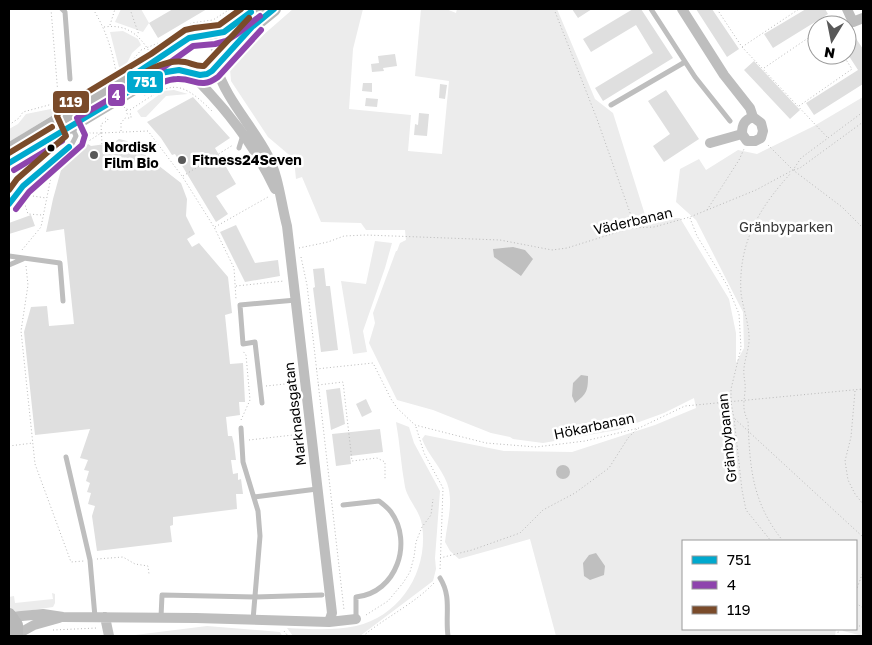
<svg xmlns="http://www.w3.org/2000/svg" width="872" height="645" font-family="'Golos Text',sans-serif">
<rect width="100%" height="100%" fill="#fff"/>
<path fill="#ececec" d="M121 9H141L149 23 143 32 115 22Z
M293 9H363L353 49 349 109 411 115 408 151 442 154 449 81 415 76 421 9H446L456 13 457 9H557L595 99 613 113 646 218H680L729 299 736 333V363L744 348 743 312 696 220 676 202 680 169 699 159 706 170 738 150 757 154 814 126 863 97V636L843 631 842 629H856V541H683V629H836L835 636H556L530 539 459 559 450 551 445 542C447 523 454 502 447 483 441 467 428 455 422 439L425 435 504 451 572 452 655 425 696 408 694 398 664 413 617 430 543 443 513 439 510 437 491 433 433 410 397 400 369 343 375 323 373 313 396 251H397L400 243 406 240 405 230H366L361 223 321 222 302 177 296 179 294 159 268 137 231 81 230 69 239 56Z
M123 31 138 39 141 45 132 53 125 67 120 71 110 32Z
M174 90 188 94 166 96 146 117H141L137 111 164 91Z
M51 109 56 113 9 142V129L18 124 26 114Z
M375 241 392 243 385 268 363 331 367 352 353 354 341 281 366 284Z
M396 422 409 427 414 443 440 491 435 558 436 569 433 581 360 636H293L287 628C310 629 333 631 356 626 401 616 429 570 422 525 420 511 408 500 405 487 401 466 400 444 396 422Z
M52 593 55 594V603L53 607 19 612 9 609V597L14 596 15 603 53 599Z
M207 626 280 632 282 636H127Z"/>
<path fill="#bfbfbf" d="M513 247 525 250 533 259 521 276 494 257 493 249Z
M581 375 588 376C588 390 587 394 575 403L572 396 573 383Z
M556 472a7 7 0 1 1 14 0a7 7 0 1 1-14 0Z
M596 553 605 566 604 575 590 580 584 576 583 563 589 555Z"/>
<path fill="#dfdfdf" d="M173 9H207L158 38 149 23Z
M572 9H592L578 18Z
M633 9H641L673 58 603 101 595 88 653 53 636 25 591 52 583 39Z
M696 9H712L739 49 727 57Z
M806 9H825L828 14 773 48 764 34Z
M847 25 863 49V84L814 115 806 103 858 70 847 53Z
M395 54 397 66 383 68 384 71 372 72 371 64 379 63 378 56Z
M754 61 800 110 790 119 744 70Z
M363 83H372V92L362 91Z
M440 84 447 85 445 99 439 98Z
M666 90 699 139 664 162 653 146 670 134 648 101Z
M193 97 230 138 215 148 236 184 216 196 228 214 216 222 175 154 172 155 161 138 147 122Z
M366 98 378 99 377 107 365 106Z
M419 113 429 114 427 136 414 135 415 124 418 125Z
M119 139 127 141 181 183 187 199 186 216 195 234 187 239 192 247 199 243 228 277 232 313 225 315 230 364 243 363 245 402H239L240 415 226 417 228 436H232L234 444 236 460H231L233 474 238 473V480L241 479 243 494H236L237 509 173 517V525L170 526 172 542 97 551 92 516 95 506 88 504 91 493 87 492 90 483 86 481 89 471 84 470 88 460 80 458 90 429 35 435 24 332 31 307 47 306 49 326 74 324 64 229 46 232 53 199 61 170 71 157 88 144 91 146 113 143Z
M31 215 35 226 9 234V223Z
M236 225 255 263 278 260 280 276 245 282 220 232Z
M324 268 326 286H330L338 350 321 352 313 288 315 287 313 269Z
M340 388 345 424 331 430 326 390Z
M366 399 372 412 362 417 356 404Z
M380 429 383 452 350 456 351 464 336 466 332 434Z"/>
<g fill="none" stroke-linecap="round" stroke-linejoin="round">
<path stroke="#b9b9b9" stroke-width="1" stroke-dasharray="1 2.5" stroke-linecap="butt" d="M51 9 59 107
M93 9C105 28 112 49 116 72
M130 9 139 35
M554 9 597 119 635 227
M717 9 742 47 799 9
M110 25 115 9
M827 25 841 16
M104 27C125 24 138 33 149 51
M742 47 828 138
M132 61 141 50 161 42 192 23 213 20 230 9
M764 68 817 32
M799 106 852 69 843 55
M124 107 126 109 130 110C170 84 176 75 213 112
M9 125 19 118 23 112 71 99
M121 131V123L125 118H131V114H127L126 109
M83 135 86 133H101
M102 144 101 124 107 121 108 119 105 118
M768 145 793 170 842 207 863 228
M78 148 101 133 148 131 182 176 214 227 234 268 236 299
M794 170 800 168 863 122
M183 176 233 145
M9 185 42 157
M26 195 46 198
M25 196 23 199 28 214 42 215
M707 210 739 160 744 149
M690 218 697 236 727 285 739 314 741 348 731 389V403L734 418 742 490 746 510 771 541
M215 227 268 197
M299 248 328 242 344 236 366 235 500 240 552 250 567 248 631 228 654 227 690 217 756 190 793 170 801 158 863 112
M22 250 41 227 51 177 60 165
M301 257 307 285 344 610
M26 266 28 285 21 331 35 464 71 562 84 561
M236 286 284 281
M316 369 373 363 391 399 397 408 415 425 486 443 536 447 585 441 639 428 685 406 863 389
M318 385 343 382 352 461 377 458 385 462V480
M266 386 294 383
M855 391 851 437 845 461 848 480 855 494 863 504
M735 419 863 537
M241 420 250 400 246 355 242 350
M416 427 424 453 443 488 440 571
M249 440 302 434
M9 446 33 443
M783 541C752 502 750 469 748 421 742 409 744 403 745 391 746 383 743 376 744 368 745 359 748 351 749 342 750 326 743 309 741 293 738 243 759 208 791 173
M440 558 472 550 520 533 543 510 575 493 609 468 628 438 637 429
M97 559 123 557 135 564 148 566 149 574
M856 591 863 572
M856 603 863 608
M366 615 388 601 403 583 410 572 414 557 416 542 422 527 431 515 433 499
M856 624 863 628
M53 630 97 628
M284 631 288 636
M363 636C386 617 414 604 434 583
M837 636 839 629"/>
<path stroke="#bebebe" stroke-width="5" d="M62 9 65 12 70 79
M651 9 695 77 730 121
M611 105 685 62
M239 148 243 135
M9 204 23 186 72 144 76 136 72 127
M9 256 60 263 63 301
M9 265 23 259
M262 403 255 342 243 344 240 305 296 300
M241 428 243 462 258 511 260 536 253 620
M66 457 90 560 95 617
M254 497 317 489
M343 505 379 501C383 504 388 508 391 512 413 542 397 593 356 597V619
M440 578C452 597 445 615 448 636
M161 617 162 595 255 597 322 595"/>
<path stroke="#bebebe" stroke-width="10" d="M682 9 724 75 750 108 753 117 761 123 763 131 761 138 755 141H747L742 134C742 125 744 120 753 117
M847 9 853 22 863 18
M216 66C226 100 252 125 268 156 279 177 281 204 287 226L332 613 329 622
M191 74C225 107 255 146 275 189
M710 143 742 134
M11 617 43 614 63 617 196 618 329 622 356 619
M105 617 109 636
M16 635 34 625 59 618"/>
<path stroke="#b8b8b8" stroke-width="14" d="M201 35C226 36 236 24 254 9
M179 55a20 20 0 1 1 40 0a20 20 0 1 1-40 0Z
M218 63 252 27 274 9
M9 150 156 61 184 42
M9 163 154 76 165 72 186 71
M9 615 16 625V636"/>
<defs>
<path id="bus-1" d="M138 72 189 38 224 32 251 12
M9 163 160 73 179 70 200 75 207 74 212 71 252 27 274 9
M9 204 23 186 69 147"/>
<path id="bus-2" d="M145 92C154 87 165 79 177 79 195 78 200 90 218 77L261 30
M14 170 62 141
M16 209 29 192 82 145 85 135 77 118 161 69 193 46 215 44 226 41 237 34 260 16"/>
<path id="bus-3" d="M135 78C150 69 167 59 185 62 191 63 197 67 204 66L249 18
M9 153 52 127
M9 190 17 179 66 136 57 116 61 108 151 54 185 30 194 28 219 25 241 9"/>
</defs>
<use href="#bus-1" stroke="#fff" stroke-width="10"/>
<use href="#bus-2" stroke="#fff" stroke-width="10"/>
<use href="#bus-3" stroke="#fff" stroke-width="10"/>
<use href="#bus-1" stroke="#00a9ce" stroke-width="6"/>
<use href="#bus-2" stroke="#8e44ad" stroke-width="6"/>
<use href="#bus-3" stroke="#7a4b2a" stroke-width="6"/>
</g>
<circle fill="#000" stroke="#fff" stroke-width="2" cx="51" cy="148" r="4.5"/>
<g fill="#595959" stroke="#fff" stroke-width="2">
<circle cx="94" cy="155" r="5"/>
<circle cx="182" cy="160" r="5"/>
</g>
<g text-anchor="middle" stroke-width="5" stroke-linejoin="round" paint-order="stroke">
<g font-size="14" font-weight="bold" fill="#000" stroke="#fff" text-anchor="start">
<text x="104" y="152">Nordisk<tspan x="104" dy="16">Film Bio</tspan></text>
<text x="192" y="165">Fitness24Seven</text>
</g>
<g font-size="14" fill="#000" stroke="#fff">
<text transform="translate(633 221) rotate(-13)" y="5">Väderbanan</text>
<text transform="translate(295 414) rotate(-97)" y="5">Marknadsgatan</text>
<text transform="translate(594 426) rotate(-12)" y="5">Hökarbanan</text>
<text transform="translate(727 438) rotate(-96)" y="5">Gränbybanan</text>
</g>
<g font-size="14" fill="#333" stroke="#fff">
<text x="786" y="232">Gränbyparken</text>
</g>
</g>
<g stroke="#fff" stroke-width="2">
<rect x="126" y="70" width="38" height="24" rx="5" fill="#00a9ce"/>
<rect x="107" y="83" width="19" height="24" rx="5" fill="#8e44ad"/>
<rect x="52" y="90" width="38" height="24" rx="5" fill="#7a4b2a"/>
</g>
<g font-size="14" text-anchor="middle" font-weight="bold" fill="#fff">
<text x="145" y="87">751</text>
<text x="116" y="100">4</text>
<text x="71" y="107">119</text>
</g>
<rect width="872" height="645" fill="none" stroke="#000000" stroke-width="20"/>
<rect x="682" y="540" width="175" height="90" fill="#ffffff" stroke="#999999"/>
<rect x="692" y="556" width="25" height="8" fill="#00a9ce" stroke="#999999"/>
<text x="727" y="565" font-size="15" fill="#000000">751</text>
<rect x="692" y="581" width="25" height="8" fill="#8e44ad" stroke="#999999"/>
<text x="727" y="590" font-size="15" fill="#000000">4</text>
<rect x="692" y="606" width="25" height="8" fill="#7a4b2a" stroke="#999999"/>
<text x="727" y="615" font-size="15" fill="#000000">119</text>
<g transform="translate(832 40) rotate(190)"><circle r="24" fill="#ffffff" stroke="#999999"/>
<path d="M0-4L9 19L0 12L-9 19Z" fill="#595959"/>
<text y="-8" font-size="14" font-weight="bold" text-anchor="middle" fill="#000000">N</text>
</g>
</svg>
